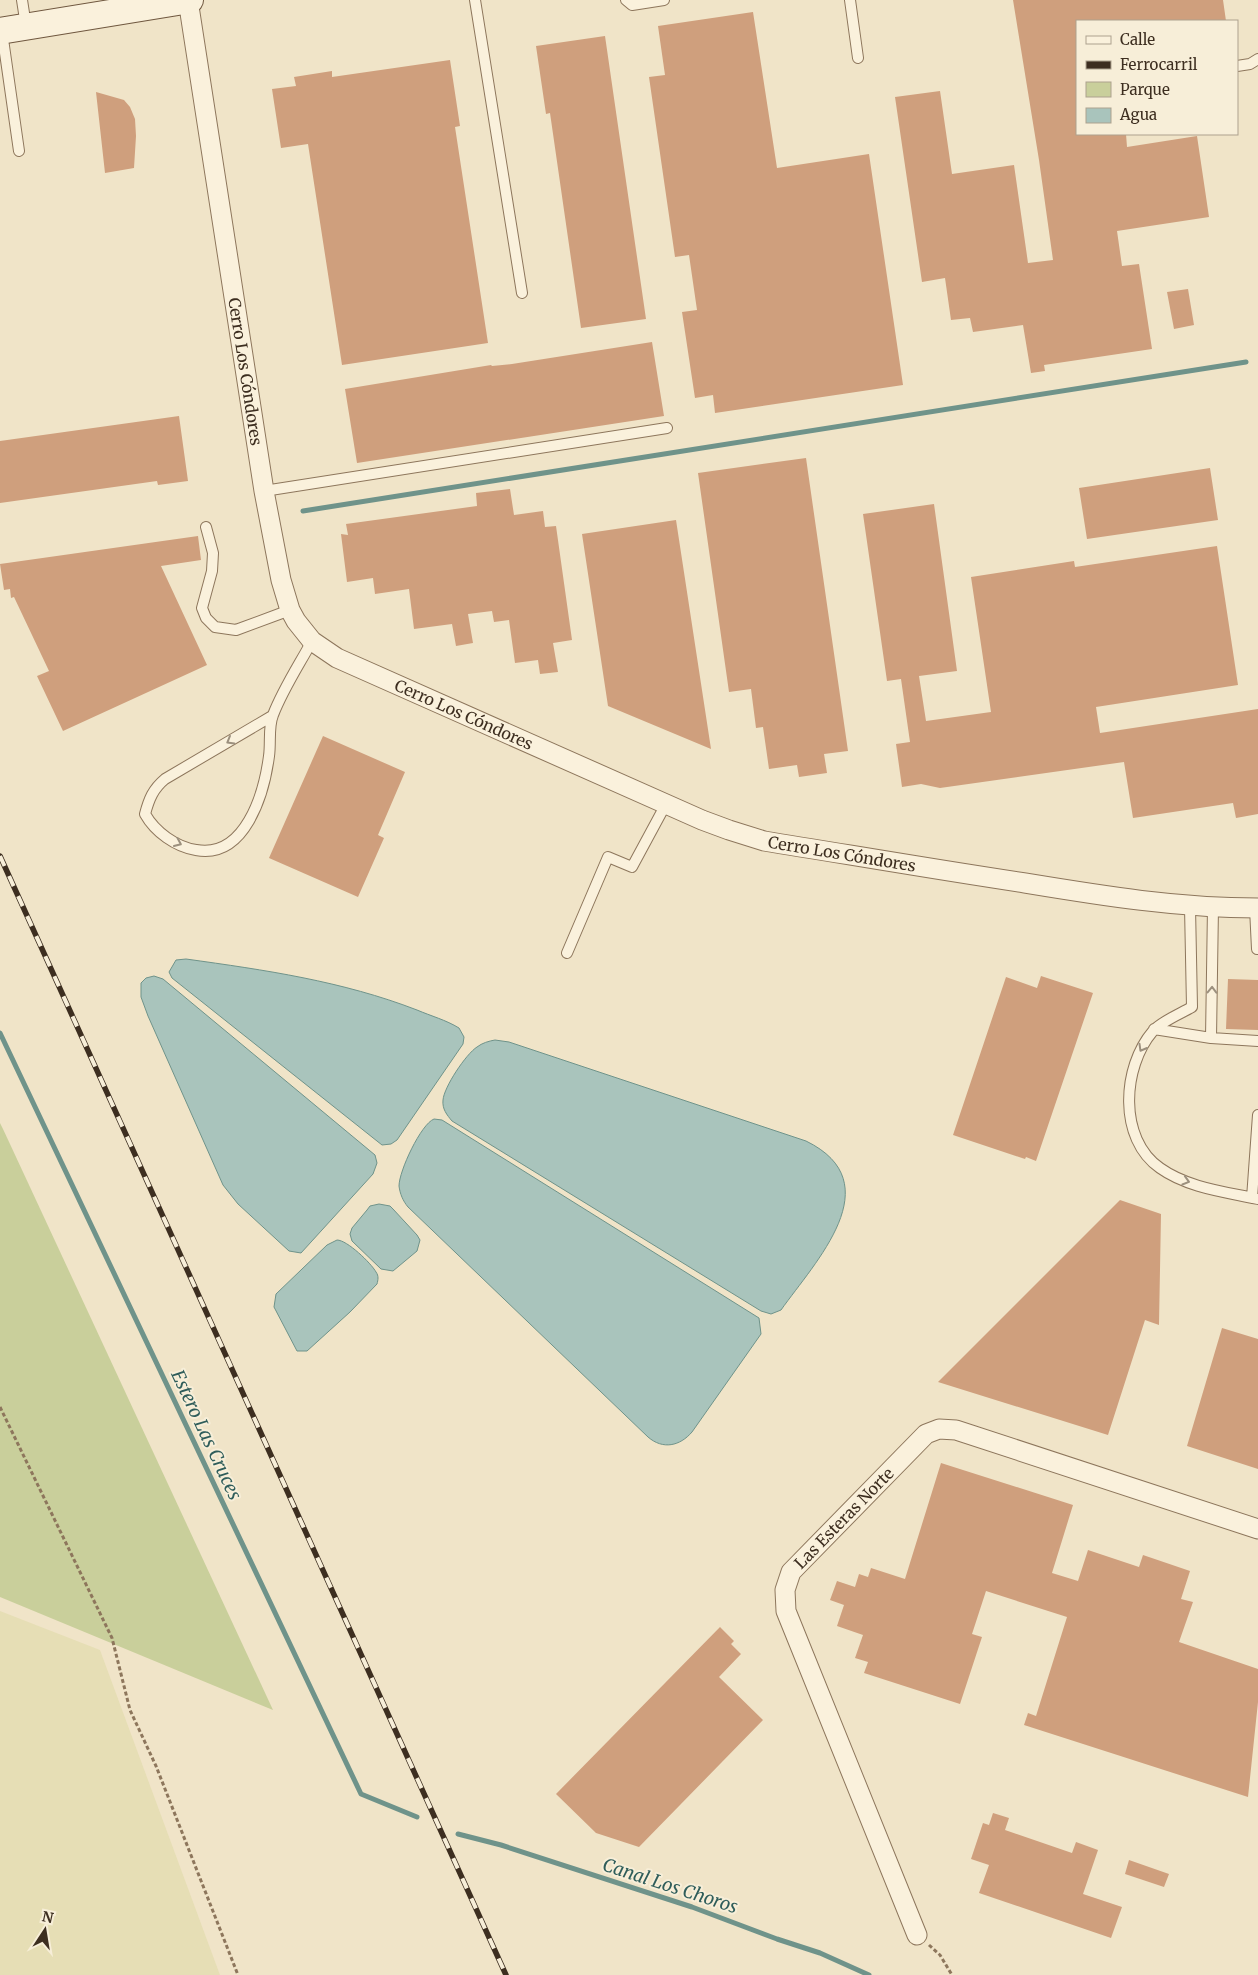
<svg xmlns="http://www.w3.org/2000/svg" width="1258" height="1975" font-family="Merriweather,serif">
<rect width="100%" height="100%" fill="#f0e4c8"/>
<path fill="#e6deb5" d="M0 1611 100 1650 220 1975H0Z"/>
<path fill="#c9cf9b" d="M0 1123 3 1129 273 1710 0 1597Z"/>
<path fill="#a9c4bc" stroke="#6f938a" d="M186 959C265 970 342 981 417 1010 431 1016 446 1020 459 1028L464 1037 463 1044 397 1140 391 1144 382 1145 172 978 169 972 176 960Z
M154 976 163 979 375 1155 377 1163 373 1174 301 1253 289 1251 238 1204 223 1185 148 1016 141 997V983L146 978Z
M495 1040 509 1042 806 1141C892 1183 815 1262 781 1310L771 1314 761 1311 452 1121C447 1115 442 1109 443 1100 444 1087 466 1054 477 1047 482 1043 489 1041 495 1040Z
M434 1119 442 1120 759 1318 761 1334 692 1432C680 1446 663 1450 648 1437L408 1207C403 1201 400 1194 399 1186 399 1171 421 1124 434 1119Z
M379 1204 390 1206 393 1209 417 1235 420 1240 417 1251 393 1271 381 1269 352 1241 350 1234 352 1228 367 1210 370 1206Z
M337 1240C347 1240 371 1263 376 1272 379 1276 378 1280 377 1284L350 1312 307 1351H297L274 1307 276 1294 327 1245Z"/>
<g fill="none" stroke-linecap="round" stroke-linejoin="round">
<path stroke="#6f938a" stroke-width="5" d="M303 511 1246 362
M0 1033 361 1794 417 1817
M458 1834 501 1845 692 1907 777 1939 820 1953 869 1975"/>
</g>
<path fill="#cf9f7d" d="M1013 0H1223L1226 21H1077V134H1126L1127 147 1197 136 1209 217 1117 231 1122 266 1139 264 1152 349 1044 365 1045 371 1031 373 1023 325 973 332 970 318 951 320 945 278 922 282 895 97 940 91 952 174 1014 165 1028 263 1053 260 1039 160Z
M753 12 777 168 869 154 903 385 715 413 713 395 695 398 682 312 697 310 689 255 675 257 649 77 665 75 658 26Z
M605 36 646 319 581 328 550 113 546 114 536 46Z
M450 60 460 126 455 127 488 343 342 365 308 144 281 148 272 89 296 86 294 77 332 71V77Z
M96 92 124 100 130 107 135 119 136 136 134 168 105 173Z
M1188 289 1194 325 1174 329 1167 292Z
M652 342 664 416 357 463 345 389 491 365 492 366 512 364Z
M179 416 188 481 158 485 157 481 0 503V441Z
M806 458 848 751 824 754 827 773 799 777 797 765 769 769 763 727 756 728 751 689 729 692 698 473Z
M1210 468 1218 520 1087 539 1079 488Z
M510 489 514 515 543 511 545 527 556 526 572 640 553 643 558 672 540 674 538 660 515 663 509 620 494 622 492 611 468 614 473 643 456 646 452 624 414 629 409 589 375 594 373 578 347 582 341 534 348 535 346 524 477 506 476 493Z
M934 504 957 671 919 676 926 721 991 712 971 577 1074 561 1075 567 1217 546 1238 685 1096 707 1100 733 1258 709V814L1236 818 1233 803 1133 818 1124 762 940 788 921 784 902 787 896 744 910 742 901 679 887 681 863 514Z
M676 520 711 749 608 706 582 534Z
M198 536 201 560 161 566 207 665 63 731 37 676 49 671 14 597 11 598 10 589 4 590 0 564Z
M323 736 405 772 378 835 384 838 358 897 269 858Z
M1041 976 1093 993 1036 1161 1026 1157 1025 1159 953 1135 1006 977 1037 988Z
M1228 979 1258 980V1030L1226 1029Z
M1120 1200 1161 1214 1159 1325 1145 1320 1108 1435 938 1382Z
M1222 1328 1258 1339V1469L1187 1446Z
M941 1463 1073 1505 1052 1573 1078 1581 1088 1550 1139 1567 1143 1555 1190 1571 1181 1599 1193 1602 1179 1642 1258 1669V1702L1248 1797 1024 1725 1028 1713 1036 1716 1067 1617 986 1591 972 1634 982 1637 960 1704 864 1673 868 1662 855 1658 863 1635 837 1626 844 1605 830 1600 837 1581 855 1587 859 1574 868 1577 871 1568 905 1579Z
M720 1627 734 1641 731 1644 741 1654 719 1677 763 1720 639 1847 596 1833 556 1794Z
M993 1813 1009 1818 1005 1830 1072 1853 1076 1842 1098 1850 1083 1894 1122 1907 1111 1938 979 1893 989 1865 971 1859 983 1823 989 1825Z
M1129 1860 1169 1874 1164 1887 1125 1874Z"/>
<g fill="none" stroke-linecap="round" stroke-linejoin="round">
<defs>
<path id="service" d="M22 0 26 26
M475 0 522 293
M626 0 632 5 664 0
M850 0 858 58
M2 32 19 151
M1237 66 1250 64 1258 59
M264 491 667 428
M206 527 213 553 212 571 202 608 206 618 215 627 236 630 290 610
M272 716 165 779C153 789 149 799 145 814 155 832 176 847 196 850 245 859 264 794 269 756 271 743 268 727 273 715 283 689 299 665 312 641
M1190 907 1192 1007C1180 1014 1162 1021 1153 1031 1122 1067 1118 1139 1160 1168 1188 1188 1226 1192 1258 1199
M1255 908 1257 949
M567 953 608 857 632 867 666 804
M1154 1029 1211 1038 1258 1041
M1211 1038 1213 907
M1252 1198 1258 1115"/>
<g id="minor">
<path id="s1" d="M188 0 264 491 281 580 290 610 296 621 312 641 337 658 702 820 729 830 764 841C851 855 938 870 1025 883 1104 896 1178 908 1258 908"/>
<path id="s2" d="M917 1935 786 1611 785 1590 791 1572 926 1434 939 1429 956 1430 1258 1529"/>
</g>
<path id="secondary" d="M0 31 190 0"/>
</defs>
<use href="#service" stroke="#8d765c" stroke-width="12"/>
<use href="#minor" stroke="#8d765c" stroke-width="21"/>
<use href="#secondary" stroke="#6f573f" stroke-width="28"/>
<path stroke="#8d765c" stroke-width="3" stroke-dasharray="4 2.5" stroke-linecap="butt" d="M0 1407 112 1638 130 1710 156 1766 238 1975
M929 1945 940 1955 952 1975"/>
<use href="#service" stroke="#faf1dc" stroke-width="10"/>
<use href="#minor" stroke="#faf1dc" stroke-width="19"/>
<use href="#secondary" stroke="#faf1dc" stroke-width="26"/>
<defs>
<path id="rail" d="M0 856 506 1975"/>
</defs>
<use href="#rail" stroke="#3d2e20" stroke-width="5.5"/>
<use href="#rail" stroke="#f7eed8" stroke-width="4" stroke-dasharray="11" stroke-linecap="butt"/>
</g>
<defs><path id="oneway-chevron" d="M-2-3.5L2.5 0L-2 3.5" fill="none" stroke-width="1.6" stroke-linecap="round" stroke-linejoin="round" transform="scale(1.25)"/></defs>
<g stroke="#9c907e">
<use href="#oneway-chevron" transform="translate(230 741) rotate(150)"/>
<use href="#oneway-chevron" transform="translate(178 843) rotate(24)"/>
<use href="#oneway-chevron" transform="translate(1212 990) rotate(-89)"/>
<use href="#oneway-chevron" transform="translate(1142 1048) rotate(120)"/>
<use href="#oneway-chevron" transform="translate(1186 1181) rotate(17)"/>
</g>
<g text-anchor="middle" stroke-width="4" stroke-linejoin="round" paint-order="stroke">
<g font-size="16" fill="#3d2e20" stroke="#f7eed8">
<text dy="6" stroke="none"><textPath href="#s1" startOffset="376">Cerro Los Cóndores</textPath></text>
<text dy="6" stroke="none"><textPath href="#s1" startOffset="826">Cerro Los Cóndores</textPath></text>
<text dy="6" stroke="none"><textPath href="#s1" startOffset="1231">Cerro Los Cóndores</textPath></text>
<text dy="6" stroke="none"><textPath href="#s2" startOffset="465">Las Esteras Norte</textPath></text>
</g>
<g font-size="18" font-style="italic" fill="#2f5d5a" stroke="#f7eed8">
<text transform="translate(206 1435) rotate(65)" y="6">Estero Las Cruces</text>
<text transform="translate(670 1886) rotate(18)" y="6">Canal Los Choros</text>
</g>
</g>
<rect x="1076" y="20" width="162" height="115" fill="#f7eed8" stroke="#ada18e"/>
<rect x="1086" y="36" width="25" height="8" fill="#faf1dc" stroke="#ada18e"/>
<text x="1120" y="45" font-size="15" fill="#3d2e20">Calle</text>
<rect x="1086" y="61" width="25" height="8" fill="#3d2e20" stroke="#ada18e"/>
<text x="1120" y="70" font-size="15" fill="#3d2e20">Ferrocarril</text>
<rect x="1086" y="82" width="25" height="15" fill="#c9cf9b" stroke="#ada18e"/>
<text x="1120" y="95" font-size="15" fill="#3d2e20">Parque</text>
<rect x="1086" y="108" width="25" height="15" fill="#a9c4bc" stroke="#ada18e"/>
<text x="1120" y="120" font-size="15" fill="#3d2e20">Agua</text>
<g transform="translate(45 1930) rotate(12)" stroke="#f7eed8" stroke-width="4" paint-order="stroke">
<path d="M0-4L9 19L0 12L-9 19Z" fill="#3d2e20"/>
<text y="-8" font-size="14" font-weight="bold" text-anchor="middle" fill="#3d2e20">N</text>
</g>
</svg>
